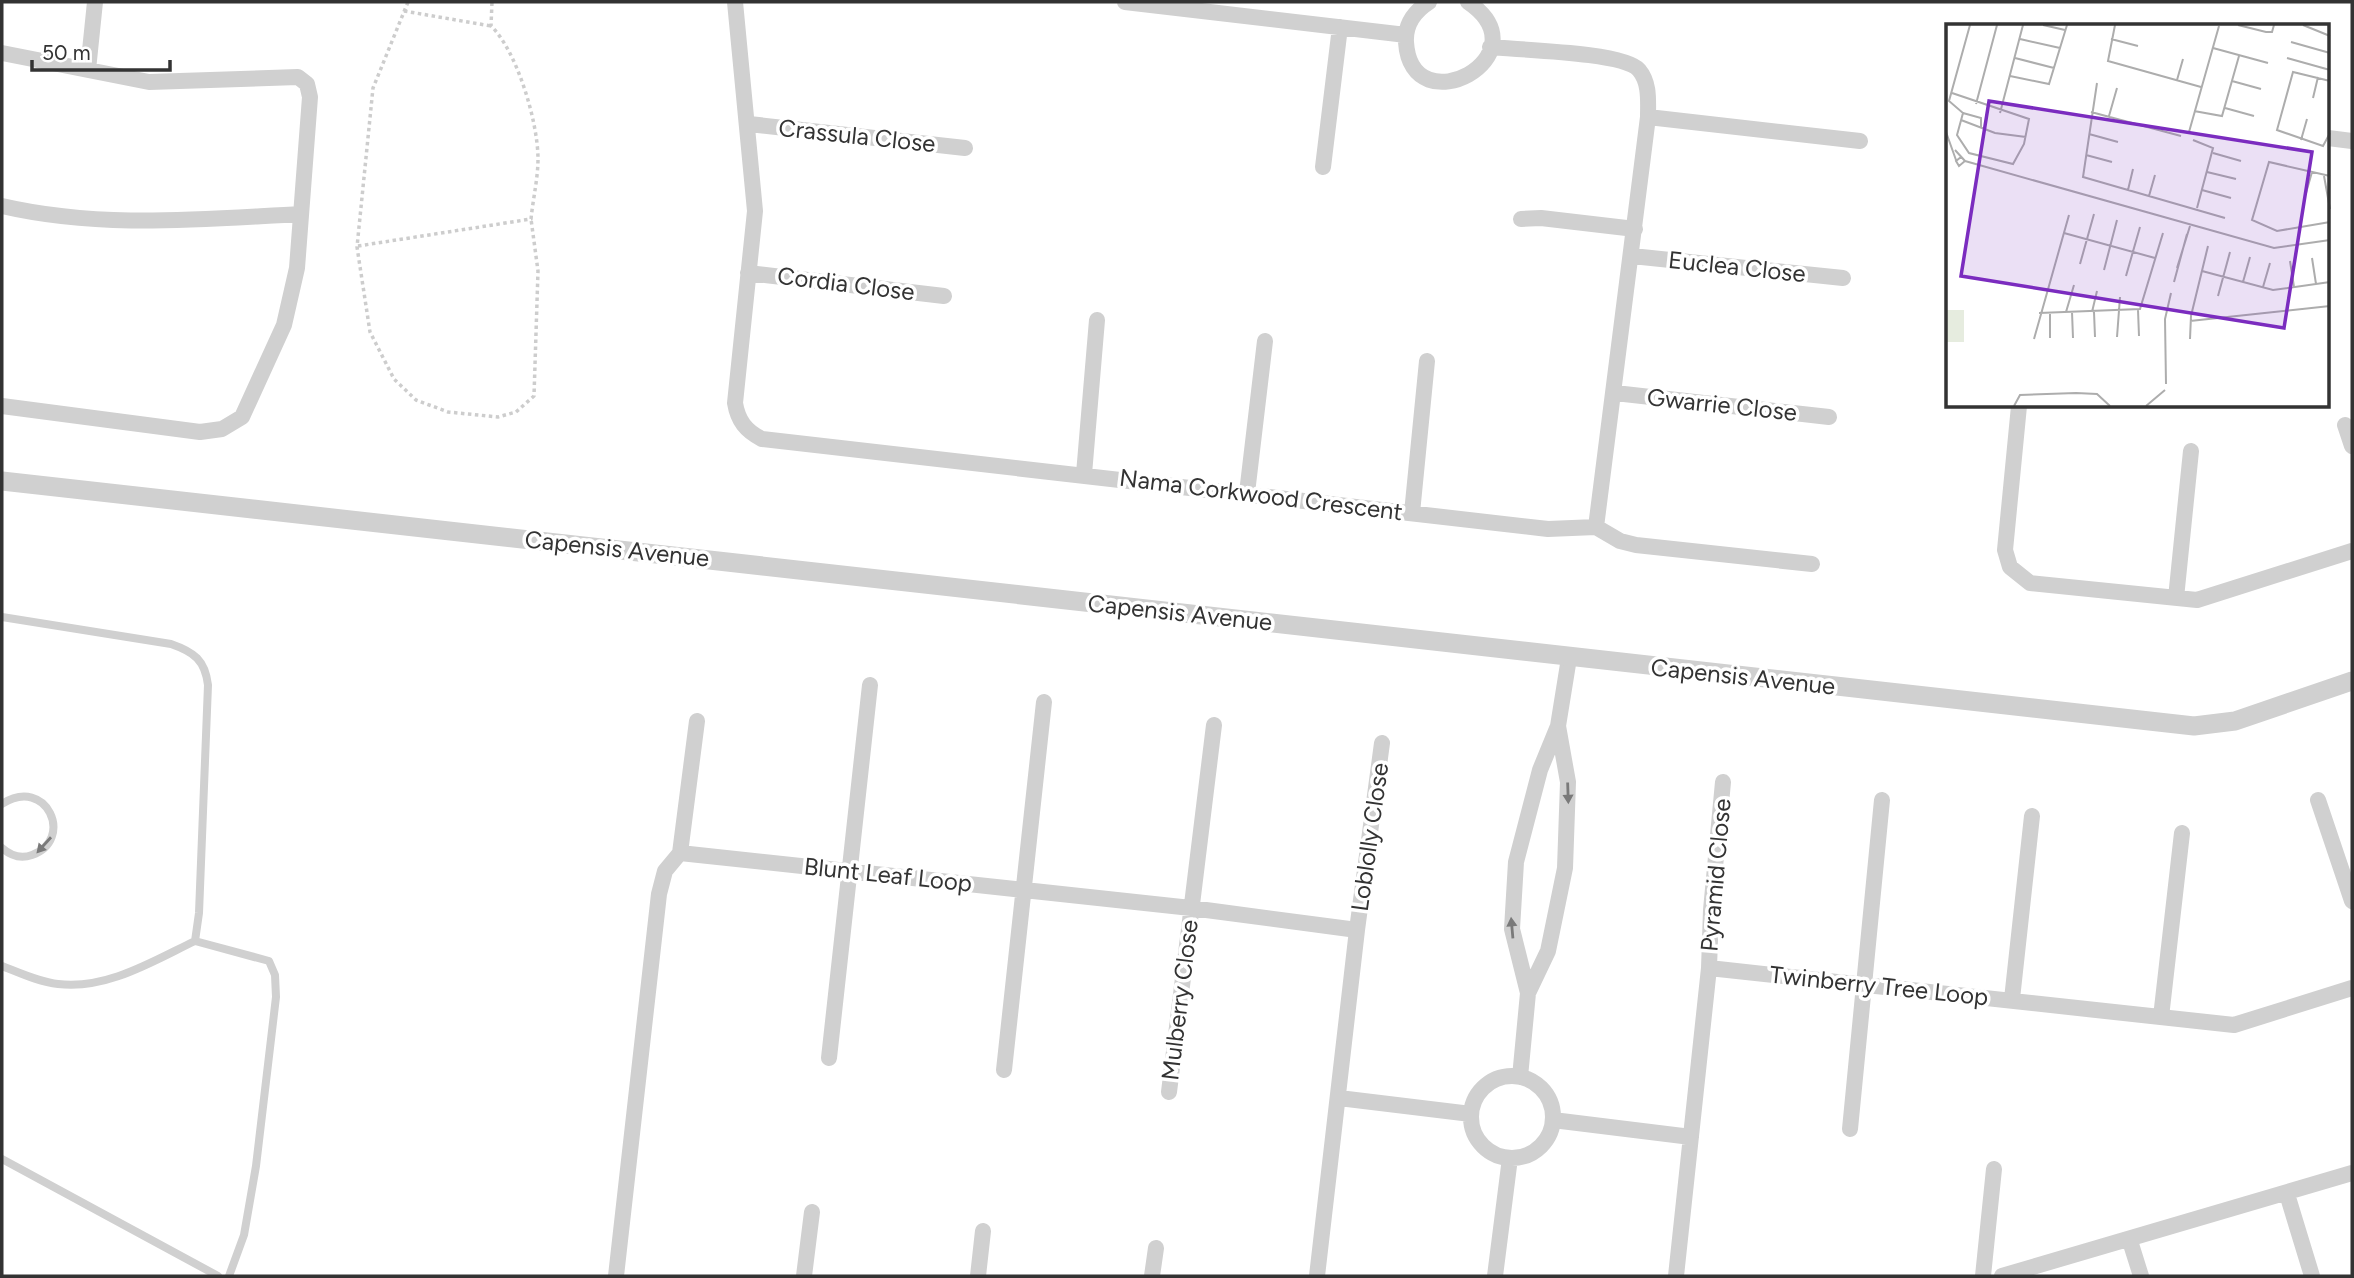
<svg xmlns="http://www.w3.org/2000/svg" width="2354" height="1278" font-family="Figtree,sans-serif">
<rect width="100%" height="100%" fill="#fff"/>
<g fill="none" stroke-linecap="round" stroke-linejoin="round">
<path stroke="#cdcdcd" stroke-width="3.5" stroke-dasharray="3.5 3.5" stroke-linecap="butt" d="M408 2 373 88 357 247 370 332 394 379 416 400 448 412 498 417 516 412 534 396 538 271 531 219
M404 11 491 26
M358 246 531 219C533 199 538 178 538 159 538 122 517 51 491 26L492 2"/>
<path stroke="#d0d0d0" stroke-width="8" d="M2 617 171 644C194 652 205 660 208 685L199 913 195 941
M2 804C47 775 75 840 32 855 21 859 11 856 2 848
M2 966C20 973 39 982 58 984 107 990 153 961 195 941L269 961 275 975 276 997 256 1166 244 1235 229 1276
M2 1159 218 1276"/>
<path stroke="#d0d0d0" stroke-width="16" d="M735 2 755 211 735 403C738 421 746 431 762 439L1548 529 1596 527
M1125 2 1406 35
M1429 2C1415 11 1405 24 1406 42 1411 128 1547 56 1468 2
M1490 47C1518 50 1624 52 1639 70 1650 83 1648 101 1648 117L1596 527
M2 53 149 82 298 77 307 84 310 97 297 268 284 325 242 417 222 429 200 432 2 406
M88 70 95 2
M1648 117 1860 141
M749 124 965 148
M2328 138 2352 141
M1323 167 1340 27
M2 206C101 229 200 219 301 214
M1521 219 1541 218 1635 229
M1632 256 1843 278
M748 273 944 296
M1615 393 1829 417
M2019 406 2005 550 2010 567 2030 583 2197 600 2352 551
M2345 425 2352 446
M1084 474 1097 320
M1247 493 1265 341
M1412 513 1427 361
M1596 527 1620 541 1636 545 1812 564
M2176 598 2191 451
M2318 800 2352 901
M680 853 1191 908 1357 930
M680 853 697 721
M1709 968 2234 1025 2352 988
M1528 993 1512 929 1516 862 1540 770 1558 726 1569 658
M2012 999 2032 816
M2161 1017 2182 833
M829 1058 870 685
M1004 1070 1044 702
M1471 1117a41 41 0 1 1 82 0a41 41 0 1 1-82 0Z
M1520 1077 1528 993 1548 951 1565 868 1568 782 1558 726
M1169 1092 1214 725
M1339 1098 1471 1114
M1553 1120 1691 1137
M1850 1129 1882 800
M2287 1194 2312 1276
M2130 1241 2141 1276
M616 1276 659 894 665 871 680 853
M804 1276 812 1212
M978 1276 983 1231
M1152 1276 1156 1248
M1317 1276 1357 930 1382 743
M1495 1276 1510 1158
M1676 1276 1709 968 1711 910 1723 782
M1983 1276 1994 1169
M2002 1276 2352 1173"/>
<path stroke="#d0d0d0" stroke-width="19" d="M2 481 2194 726 2235 721 2352 681"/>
</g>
<defs><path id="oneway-solid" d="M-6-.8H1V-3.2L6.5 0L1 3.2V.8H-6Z" transform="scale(1.75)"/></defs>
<g fill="#7a7a7a">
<use href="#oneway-solid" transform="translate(1568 793) rotate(88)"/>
<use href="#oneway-solid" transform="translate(44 845) rotate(132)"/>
<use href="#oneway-solid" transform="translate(1512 928) rotate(-95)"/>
</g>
<g text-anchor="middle" stroke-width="7" stroke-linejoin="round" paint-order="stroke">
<g font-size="24" fill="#333" stroke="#fff">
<text transform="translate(857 136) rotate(6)" y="8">Crassula Close</text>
<text transform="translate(1737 267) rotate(6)" y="8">Euclea Close</text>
<text transform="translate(846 284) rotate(7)" y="8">Cordia Close</text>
<text transform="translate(1722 405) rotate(6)" y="8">Gwarrie Close</text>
<text transform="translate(1261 495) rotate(7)" y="8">Nama Corkwood Crescent</text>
<text transform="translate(617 549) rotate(6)" y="8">Capensis Avenue</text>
<text transform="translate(1180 613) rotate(6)" y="8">Capensis Avenue</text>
<text transform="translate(1743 677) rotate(6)" y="8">Capensis Avenue</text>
<text transform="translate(1370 837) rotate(-82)" y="8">Loblolly Close</text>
<text transform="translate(888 875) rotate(6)" y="8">Blunt Leaf Loop</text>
<text transform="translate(1716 875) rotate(-85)" y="8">Pyramid Close</text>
<text transform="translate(1879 986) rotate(6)" y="8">Twinberry Tree Loop</text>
<text transform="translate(1180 1000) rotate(-83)" y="8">Mulberry Close</text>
</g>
</g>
<g transform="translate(1946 24)">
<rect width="383" height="383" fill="#fff"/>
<path d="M0 286H18V318H0Z" fill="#e6ecdf"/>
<path fill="none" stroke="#adadad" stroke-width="2" d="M97 1 119 6M169 1 162 37 255 63M292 1 320 8H326L328 1M357 1 384 12M74 15 114 24M165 15 192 22M345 18 384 29M267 24 322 39M69 34 108 44M341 34 384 46M64 52 103 60 121 1M231 56 237 35M286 57 315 65M384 57 347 48 331 106 377 122 384 109M151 59 137 153 279 194M6 69 83 95 78 120 67 140 23 129 11 111 17 89 3 77 24 1M367 74 372 53M30 80 51 1M279 84 308 92M248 87 276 92 293 32M145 88 235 112M17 89 35 94V104M54 89 77 1M163 92 171 64M15 96 49 109 80 113M0 108 10 136M243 108 273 2M143 110 172 118M247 116 267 124 251 184M355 116 361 95M9 126 19 137 13 142 10 137 15 133M267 129 295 137M140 131 166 138M19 137 328 224 384 216M261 148 290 155M378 152 384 185M384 152 323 138 306 196 331 207 384 198M182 166 187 145M256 166 285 174M360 169 366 148M203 172 209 151M118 209 209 234M366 234 370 260M344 237 348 263M134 240 148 190M231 244 244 202M158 246 171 196M256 247 327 266 384 258M180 252 194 203M228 258 241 210M297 258 304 233M317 263 324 239M272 272 284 228M192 286 193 312M120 288 128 261M126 288 127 314M146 288 151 267M148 288 149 313M93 289 194 285 217 209M104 289V314M244 297 384 282M171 313 174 273M88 315 123 191M244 315 245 292 262 222M220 360 219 295 225 269M68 382 74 371 130 369 151 370 164 382M200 382 219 366"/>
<path fill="#7b2cbf" fill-opacity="0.15" stroke="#7b2cbf" stroke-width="3.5" d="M43 77 366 128 338 304 15 252Z"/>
<rect width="383" height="383" fill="none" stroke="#333" stroke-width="3.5"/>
</g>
<rect width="2354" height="1278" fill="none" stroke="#333333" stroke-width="7"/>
<path d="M32 60v10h138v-10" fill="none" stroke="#333333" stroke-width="3.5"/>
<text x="42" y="60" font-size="21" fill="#333333" stroke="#ffffff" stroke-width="5" paint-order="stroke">50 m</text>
</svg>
